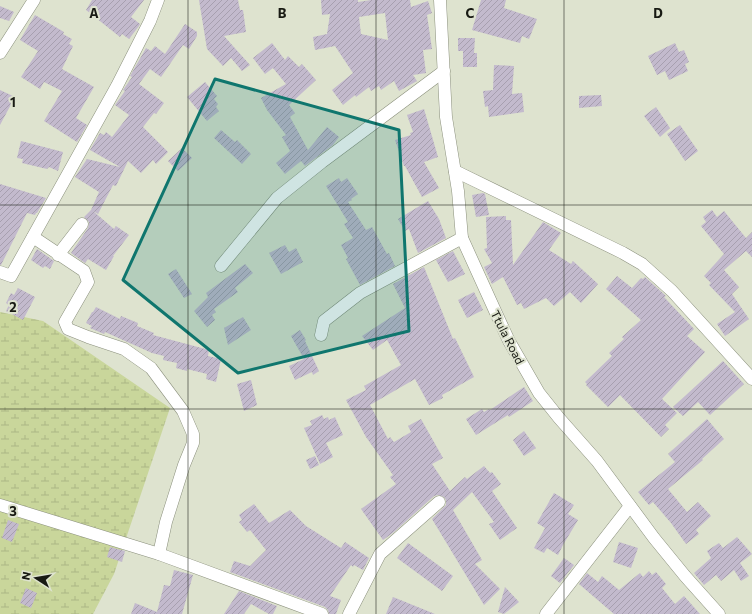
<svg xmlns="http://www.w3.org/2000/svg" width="752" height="614" font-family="Commissioner,sans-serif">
<defs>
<pattern id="wetland-marsh" width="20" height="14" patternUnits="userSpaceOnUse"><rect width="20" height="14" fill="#c9d69b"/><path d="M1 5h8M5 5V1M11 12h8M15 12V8" fill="none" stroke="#acb785"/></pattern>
<pattern id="building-hatch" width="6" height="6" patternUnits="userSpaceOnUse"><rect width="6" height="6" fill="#c3bacd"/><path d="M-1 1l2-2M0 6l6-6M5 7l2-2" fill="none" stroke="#a79faf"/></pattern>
</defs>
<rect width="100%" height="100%" fill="#dee3cf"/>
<polygon fill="url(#wetland-marsh)" points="0,312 43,321 170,408 114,574 93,614 0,614"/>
<g fill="url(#building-hatch)" fill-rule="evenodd">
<polygon points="92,0 144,0 131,17 140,24 139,26 129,39 122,34 120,37 86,10"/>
<polygon points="199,0 238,0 240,10 243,10 246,32 224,36 250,65 242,71 231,58 223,66 207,49"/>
<path d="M321,0h37v2l13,-2h39l1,7 17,-6 4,12 -5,2 5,34 -9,1 3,23 -13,2 4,6 -18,10 -5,-10 -13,9 -2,-4 -8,5 -2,-4 -13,10 -1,-2 -12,10 -11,-15 21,-17 -18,-27 -20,4 -2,-13 14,-3 3,-20 -8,1zM385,13l3,27 -27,-6 -2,-17z"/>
<polygon points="481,0 506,0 504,8 537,19 529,39 522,36 520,43 472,30"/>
<polygon points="0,6 14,12 9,21 0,18"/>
<polygon points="35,15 64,32 63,34 72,39 69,44 73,46 62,69 94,87 76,118 87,125 77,142 44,121 62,91 44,82 40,89 21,77 38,51 20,40"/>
<polygon points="185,24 197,32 197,36 189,49 183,45 161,77 150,69 139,84 164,103 156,114 154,113 143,127 168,152 156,164 153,160 141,173 128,161 116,186 113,185 98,214 93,211 114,229 116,226 129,235 113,256 114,256 106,270 88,259 85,263 71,253 88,228 89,222 84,217 91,210 99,192 75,177 87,159 120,167 90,150 100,133 104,135 106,132 112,137 129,115 115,105 125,91 123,90 132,77 130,76 146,48 151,51 155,46 165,54"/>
<polygon points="458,38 475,38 474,53 477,53 477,67 463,67 463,51 458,51"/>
<polygon points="272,43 285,60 288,56 299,67 302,64 316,80 289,105 295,113 290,117 308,150 327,127 339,137 333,145 305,166 301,161 285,174 276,163 290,151 282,137 286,135 267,110 261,98 286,84 273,68 265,74 253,58"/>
<polygon points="675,43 679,52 684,50 689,62 685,64 688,71 669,80 665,71 657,75 648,56"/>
<polygon points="494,65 514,66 512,94 522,93 524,112 489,117 488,106 485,107 483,91 493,90"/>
<polygon points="205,82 217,96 214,99 218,104 216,107 219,111 207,121 187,97"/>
<polygon points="0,90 15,97 0,125"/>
<polygon points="601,95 602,106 579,108 579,96"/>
<polygon points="656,107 670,128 660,137 644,116"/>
<polygon points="424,109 438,157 424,162 439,188 422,197 405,166 404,166 395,140 411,135 410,133 413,132 407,115"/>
<polygon points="680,125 698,151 685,161 667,134"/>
<polygon points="221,130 235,142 237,140 251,154 242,164 214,138"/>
<polygon points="21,141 63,152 58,171 49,167 47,169 22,163 23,159 17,158"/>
<polygon points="182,148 192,158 178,171 168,161"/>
<polygon points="339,178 341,182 347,178 358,194 351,199 352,200 348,202 366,230 372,227 387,254 389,253 395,266 360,285 346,259 348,258 341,245 353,238 344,224 348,222 326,186"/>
<polygon points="0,184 46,198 37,213 36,213 35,215 27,213 1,265 0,265"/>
<polygon points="483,193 485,194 489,215 476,217 472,195"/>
<polygon points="428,201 439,219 446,238 418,253 409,229 405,231 398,219"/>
<polygon points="712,210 717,217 724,211 746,238 752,232 752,257 746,251 724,270 739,287 732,294 749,319 725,336 717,324 735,312 709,285 711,283 704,276 724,254 701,226 706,222 703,217"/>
<polygon points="506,216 506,220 511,220 513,265 543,222 561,233 549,250 571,264 573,261 598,284 581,303 570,292 554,306 546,298 524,309 521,303 517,305 503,277 492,284 484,267 492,263 484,249 487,248 486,217"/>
<polygon points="285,245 289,252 296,248 303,262 281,274 269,253"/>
<polygon points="37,249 54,261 50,269 45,266 43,268 31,260"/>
<polygon points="453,251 465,274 448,282 436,260"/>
<polygon points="245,264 253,273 235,288 238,292 214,309 216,312 212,315 215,320 207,327 194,311 208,297 206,293"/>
<polygon points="424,267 453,339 455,338 474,377 442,395 443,398 429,405 415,379 370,405 388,439 390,437 394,442 411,432 408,426 421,419 443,458 432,464 450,491 465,477 467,479 484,466 490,473 492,472 501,484 492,491 517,528 500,540 489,524 494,522 472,492 453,510 482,560 475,564 500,589 484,605 432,519 446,505 446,500 444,497 438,495 434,496 394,532 383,540 361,509 396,484 390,477 393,475 366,437 346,400 366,390 364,386 401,365 387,340 373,350 362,336 405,308 393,284"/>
<polygon points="176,269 192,294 184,298 168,274"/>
<polygon points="617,276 632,288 641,278 643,279 645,277 666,296 664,297 694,329 687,336 705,352 662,399 677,413 665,425 669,429 661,437 620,395 608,407 586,385 587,384 585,382 612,356 609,353 624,339 622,337 641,320 606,289"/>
<polygon points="18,288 35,297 23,320 6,311 9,305 6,303 11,293 14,295"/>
<polygon points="474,292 483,310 467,318 458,300"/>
<polygon points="96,307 120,319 121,316 138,323 137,326 154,333 153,335 209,350 208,356 221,359 216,382 206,379 207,374 187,369 187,371 176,368 177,363 163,360 164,356 152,353 105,332 104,334 90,328 92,326 86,323 92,312 93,312"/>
<polygon points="243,317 251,330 228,345 224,328"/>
<polygon points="300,330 306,340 305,341 319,371 313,375 312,372 295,380 289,366 304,359 291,336"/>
<polygon points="723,361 744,384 710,415 698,402 683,416 673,407"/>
<polygon points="251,380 257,405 244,411 237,384"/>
<polygon points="524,387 533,401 509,417 508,415 476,435 466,419 482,409 484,412 489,409 490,410"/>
<polygon points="322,415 324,419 328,417 329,420 335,417 343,435 326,443 333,457 320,464 304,428 312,425 310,421"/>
<polygon points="707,419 724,439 702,459 703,460 668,489 687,512 698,502 711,516 696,530 699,534 686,544 671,523 653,502 649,505 638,492 675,462 668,454"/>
<polygon points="524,431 536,448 524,456 513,440"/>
<polygon points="315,456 319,465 310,469 306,460"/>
<polygon points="554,493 574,505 568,514 578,520 563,545 561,544 563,545 558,555 547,548 544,553 534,548 545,528 537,523"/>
<polygon points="254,504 269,523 290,510 306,526 341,548 345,542 369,558 363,570 354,565 353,567 351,565 330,596 341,600 336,614 329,614 328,610 325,607 230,572 234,561 250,566 266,550 250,530 247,532 239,522 242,520 239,515"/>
<polygon points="8,520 19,524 12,542 2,538"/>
<polygon points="737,537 752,554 740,563 749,576 741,581 734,570 721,581 716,575 704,585 694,573 711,558 707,551 719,543 723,548"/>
<polygon points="619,542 638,548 631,568 613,562"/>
<polygon points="408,543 453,576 442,591 397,558"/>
<polygon points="110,547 125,551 122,562 107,557"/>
<polygon points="564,558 574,565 560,583 551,576"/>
<polygon points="174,570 193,575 182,614 131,614 135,603 157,612 164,585 170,586"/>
<polygon points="649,571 652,575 656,572 666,584 662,588 675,604 684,596 700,614 614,614 579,584 587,573 598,582 602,576 619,590 640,573 643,577"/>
<polygon points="505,587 519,602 504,614 498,612"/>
<polygon points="26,588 37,593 31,608 20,603"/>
<polygon points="239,591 277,606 273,614 269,614 251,604 244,614 224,614"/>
<polygon points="393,597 435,614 386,614"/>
</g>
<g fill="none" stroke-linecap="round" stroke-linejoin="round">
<defs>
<g id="minor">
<polyline points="440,0 446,117 458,191 462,238 496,313 509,341 539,393 559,418 597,461 654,538 685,576 719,614"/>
<polyline points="0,53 34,0"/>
<polyline points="455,171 623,253 642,264 672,291 752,379"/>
<polyline points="33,237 84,271 88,282 65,322 68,329 88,337 124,349 151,368 183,411 193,434 193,443 184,465 166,522 159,554"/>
<polyline points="58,255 82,224"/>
<polyline points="221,266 277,198 322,162 444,71"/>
<polyline points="0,272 11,276 117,86 150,21 158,0"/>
<polyline points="321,335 324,321 360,293 462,238"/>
<polyline points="0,505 159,554 322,614"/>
<polyline points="349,614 380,554 439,502"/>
<polyline points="546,614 630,506"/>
</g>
</defs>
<use href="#minor" stroke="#8b907d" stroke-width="13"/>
<use href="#minor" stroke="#fff" stroke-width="12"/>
</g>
<path fill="#0f766e" fill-opacity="0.2" stroke="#0f766e" stroke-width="3" stroke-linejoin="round" d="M215,79l184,51 10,201 -171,42 -115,-93z"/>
<path fill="none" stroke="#181a13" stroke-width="1" stroke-opacity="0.55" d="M188,0v614M376,0v614M564,0v614M0,205h752M0,409h752"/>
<g text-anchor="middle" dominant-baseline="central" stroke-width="4" stroke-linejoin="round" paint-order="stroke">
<g font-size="12" fill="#181a13" stroke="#dee3cf">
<text transform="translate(508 337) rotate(63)">Ttula Road</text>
</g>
</g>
<g font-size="13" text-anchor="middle" font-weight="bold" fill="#181a13" stroke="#dee3cf" stroke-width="4" stroke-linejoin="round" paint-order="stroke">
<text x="94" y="18">A</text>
<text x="282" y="18">B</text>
<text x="470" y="18">C</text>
<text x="658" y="18">D</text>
<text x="13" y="107">1</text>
<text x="13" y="312">2</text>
<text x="13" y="516">3</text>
</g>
<g transform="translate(36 578) rotate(282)" stroke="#dee3cf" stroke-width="3" paint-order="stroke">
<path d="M0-3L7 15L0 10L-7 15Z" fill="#181a13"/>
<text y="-6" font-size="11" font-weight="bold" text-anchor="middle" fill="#181a13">N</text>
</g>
</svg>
